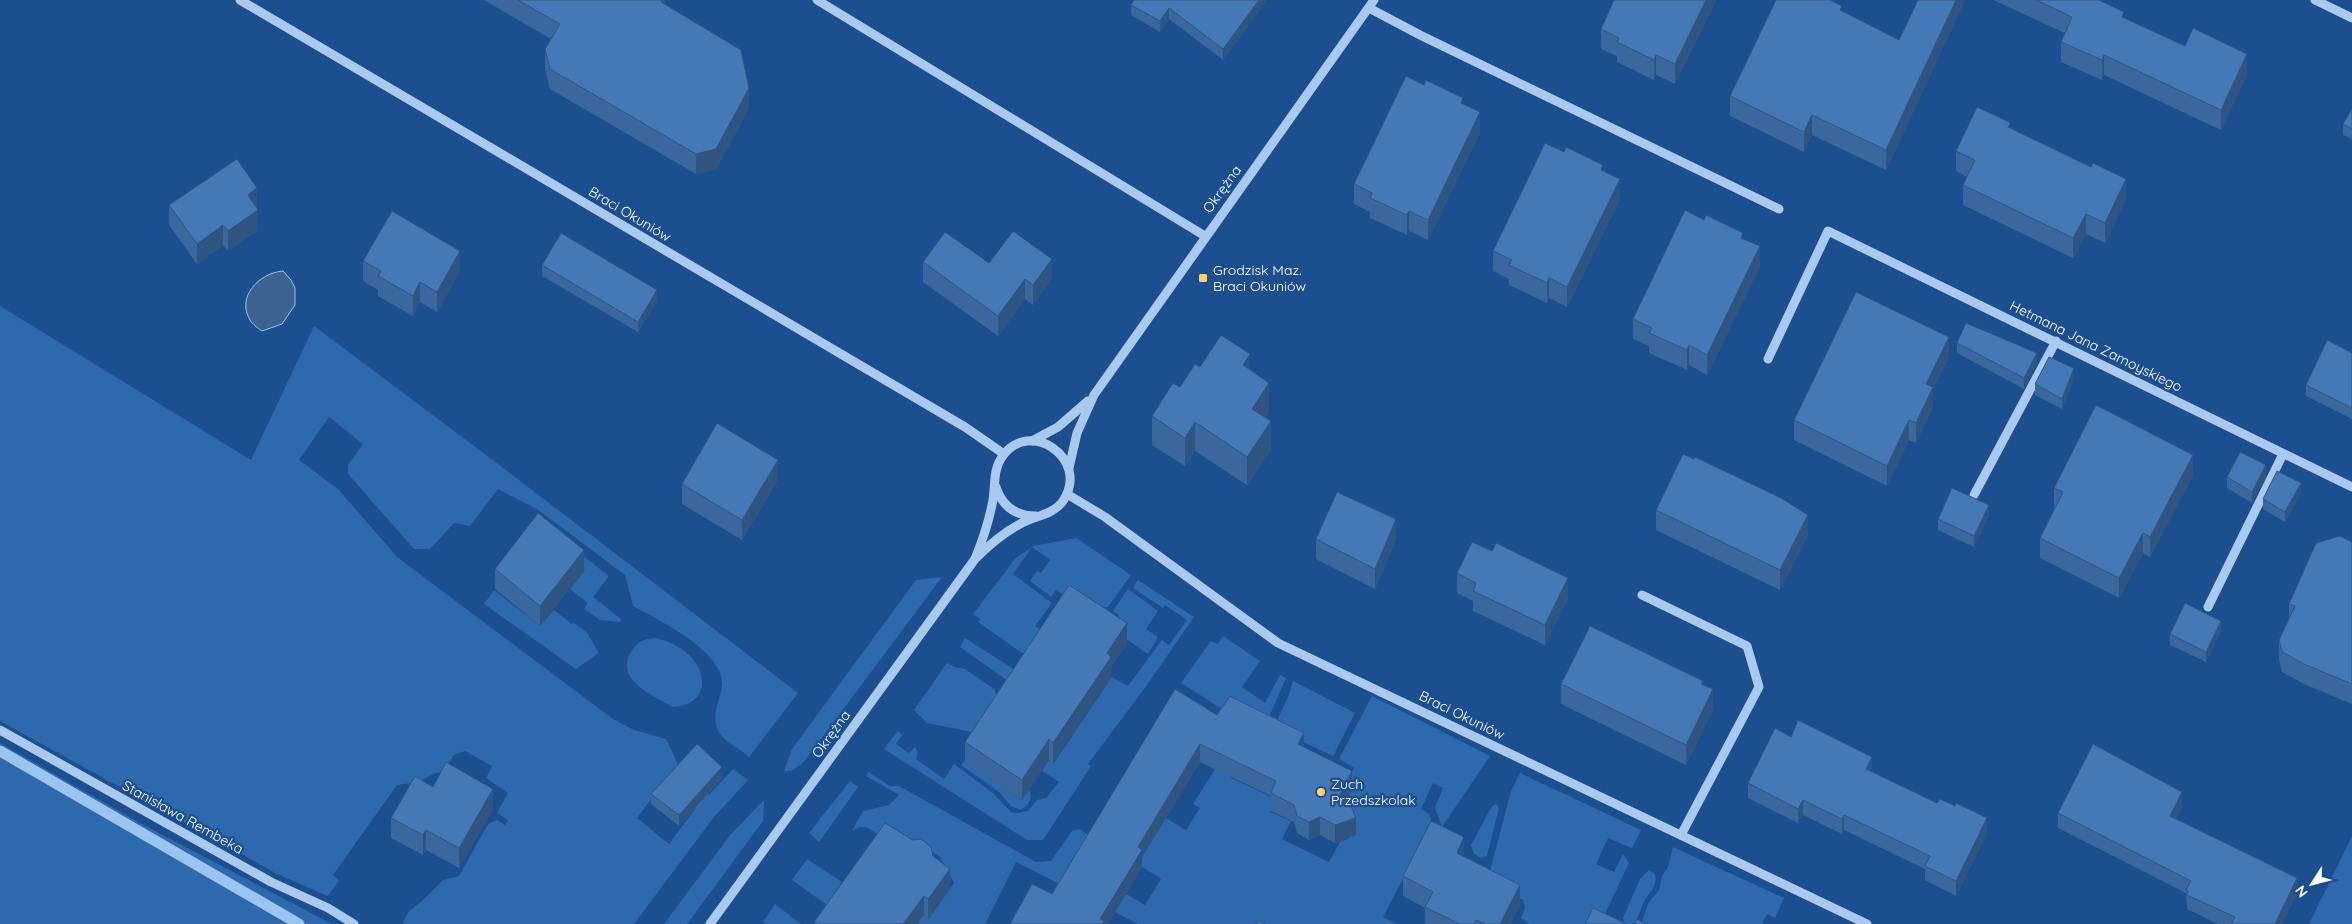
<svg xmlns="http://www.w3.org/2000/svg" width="2352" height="924" font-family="Quicksand,sans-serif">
<rect width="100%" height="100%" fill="#1b4f8f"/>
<g fill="#2e69ad" fill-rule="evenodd">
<path d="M0,306l251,154 63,-134 184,138 300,229 -49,64c-7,-8 -20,-12 -27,-21 -14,-16 -2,-34 0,-51 3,-33 -65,-66 -89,-79l-8,-31 -88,-66 -39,-20 -28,37 -16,-3 -24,26h-16l-66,-75v-9l15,-21 -34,-27 -30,43 39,29 59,68 216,162 21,11 32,9 13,27 30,29 24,-26 15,11 -34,37 -80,107h-232l7,-13 12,-9 22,-22 16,-4 29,-52 9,-4 8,5 3,-5 -11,-7 11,-20 -22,-15 6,-12 -27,-15 -11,4 -11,17 -8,1 -16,9 -22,3 -64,90 6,6 -11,15 -49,-21 -279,-154zM661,786l34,23 -26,35 -32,-26z"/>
<polygon points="543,525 609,576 593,597 621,619 620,622 600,620 584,609 588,603 570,589 585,570 538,532"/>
<polygon points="1076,538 1131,575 1108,607 1103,607 1092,614 1056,590 1051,597 1030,581 1037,571 1041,573 1050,560 1032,547 1013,574 1052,603 1035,626 1048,635 1038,651 1022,653 978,622 980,619 973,614 1015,559 1033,546"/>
<polygon points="942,577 803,763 791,771 784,771 792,749 916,580"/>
<polygon points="1138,580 1194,617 1147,685 1088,764 1091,766 1043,840 1027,840 884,749 898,731 902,735 896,744 909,753 915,747 918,752 916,759 944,779 954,764 993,793 1011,812 1018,813 1028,811 1037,800 1046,798 1059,782 1042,771 1049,760 1054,763 1112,677 1128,686 1162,640 1169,645 1187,620 1165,605 1163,608 1133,588"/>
<polygon points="1128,589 1158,611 1146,629 1158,637 1148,654 1110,628 1119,615 1113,611"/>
<polygon points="494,590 540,626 554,610 572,624 573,622 587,633 599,653 576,669 573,667 484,604"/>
<polygon points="1223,636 1260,661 1242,687 1265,703 1280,675 1286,678 1265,726 1244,751 1231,778 1276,799 1270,812 1291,821 1282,839 1329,862 1340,842 1348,839 1353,828 1341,812 1352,789 1346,785 1354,768 1339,759 1372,696 1490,756 1442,827 1435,808 1443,788 1433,783 1421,809 1429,814 1436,832 1425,837 1383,917 1397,924 1138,924 1016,862 985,924 904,924 915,909 929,919 954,883 940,857 927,848 879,835 866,827 860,827 852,831 863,811 889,805 899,795 866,776 868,772 890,786 899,786 1036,862 1051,861 1072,831 1079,829 1095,839 1124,897 1126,894 1145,905 1161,879 1138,864 1166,818 1186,830 1200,808 1193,804 1237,735 1233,716 1181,683 1211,641 1218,644"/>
<path d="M656,638c12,3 23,8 32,16 23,22 18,51 -15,53 -19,-11 -59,-27 -42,-55 7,-11 12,-13 25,-14z"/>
<polygon points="965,638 1023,675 1015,686 960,647"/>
<polygon points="947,663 955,667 965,669 994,689 999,701 977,733 927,723 914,710"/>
<polygon points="1293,681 1355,713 1333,756 1275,729 1274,727 1289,695"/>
<polygon points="0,743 138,822 332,924 0,924"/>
<path d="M964,761l58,39 7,-10c5,9 -1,16 -9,20l-9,-4 -12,-14 -38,-27z"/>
<polygon points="1520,773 1641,830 1632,848 1608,838 1596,864 1614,872 1623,854 1629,863 1602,920 1596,924 1529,924 1521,918 1525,908 1523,900 1494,886 1488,879 1511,791"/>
<polygon points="850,781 858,787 819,842 809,833"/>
<polygon points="764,800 763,821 687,924 664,924 731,834"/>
<polygon points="1496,804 1499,808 1487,856 1481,858 1474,854 1471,845 1492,806"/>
<polygon points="2352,836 2352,924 2309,924"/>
<polygon points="1673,847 1784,898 1775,918 1767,914 1762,924 1641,924 1648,904 1659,890 1662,876 1668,867"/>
<polygon points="807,859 842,882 840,884 860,898 845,918 792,880"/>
<path d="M1649,870l6,4c3,14 -6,17 -11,28 -4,7 -5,15 -10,22h-9l-2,-6 17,-39z"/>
<polygon points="775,904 801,924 766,924 763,922"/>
</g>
<path fill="#3c6290" stroke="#9cc4f0" d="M283,271l8,9 4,8v17l-13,19 -20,7c-4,-3 -10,-7 -12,-11 -14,-23 9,-47 33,-49z"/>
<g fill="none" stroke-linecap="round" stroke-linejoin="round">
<polyline stroke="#9cc4f0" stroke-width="11" points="0,751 299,924"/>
<g stroke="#a9c9ee" stroke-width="9">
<polyline points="240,0 965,427 1004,454"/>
<polyline points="817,0 1205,236"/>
<polyline points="2315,0 2352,18"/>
<polyline points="1369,8 1420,35 1779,209"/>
<polyline points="1768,359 1828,231 2352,487"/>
<polyline points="1032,441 1058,427 1088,401"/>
<polyline points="1069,468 1077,433 1094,395 1374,0"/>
<path d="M996,487c6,19 19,29 40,29"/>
<polyline points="1067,494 1105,517 1278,643 1867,924"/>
<polyline points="1974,495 2056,341"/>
<polyline points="1642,595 1747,646 1759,687 1681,835"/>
<polyline points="2208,607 2283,454"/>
<polyline points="0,730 271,882 328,908 354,924"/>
<path d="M710,924l265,-365c14,-14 28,-26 45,-35 14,-8 33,-9 43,-23 28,-42 -34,-84 -61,-44 -10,14 -6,32 -10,48 -4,19 -10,37 -17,54"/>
</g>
</g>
<g fill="#3a679d">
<polygon points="484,0 665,0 665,5 749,108 716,169 696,174 550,89 545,69 545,49 551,39"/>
<polygon points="1134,0 1267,0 1223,60 1169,19 1160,32 1131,15 1131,5"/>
<polygon points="1614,0 1716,0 1675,84 1656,75 1654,80 1617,62 1617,56 1601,49 1601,29"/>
<polygon points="1918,0 1965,0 1886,170 1812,135 1804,152 1730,116 1730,96 1842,11 1899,40"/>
<polygon points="1993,0 2099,0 2124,18 2185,46 2247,74 2221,130 2104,75 2102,80 2061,62 2061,42 2065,33"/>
<polygon points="1463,104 1480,132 1428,240 1409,231 1407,235 1370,218 1370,212 1354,204 1354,184"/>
<polygon points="2352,109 2352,139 2343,135 2343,124"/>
<polygon points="2011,128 2126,199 2105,243 2086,234 2073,258 1963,205 1963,185 1967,177 1956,171 1956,151"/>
<polygon points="1603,171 1620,199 1567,307 1549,298 1547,303 1509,285 1509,279 1493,271 1493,251"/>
<polygon points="169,205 257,208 258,230 228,251 223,245 197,264 169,225"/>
<polygon points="1743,239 1760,266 1707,375 1689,365 1687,370 1649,353 1649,346 1633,339 1633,319"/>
<polygon points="363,261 460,271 437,312 420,302 413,316 378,296 378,290 363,281"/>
<polygon points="923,262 989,263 1052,279 1033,305 1025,299 998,336 923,282"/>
<polygon points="542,265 657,301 638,332 542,276"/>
<polygon points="1957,343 2037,363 2024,389 1957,353"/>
<polygon points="2352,353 2352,419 2306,396 2306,385"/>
<polygon points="1949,357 1933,389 1933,407 1916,443 1909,440 1887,486 1794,440 1794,420"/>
<polygon points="1200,367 1250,370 1269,411 1265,418 1271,450 1247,485 1195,451 1185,466 1152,445 1152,416"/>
<polygon points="2074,378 2062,409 2035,395 2035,384"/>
<polygon points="2193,475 2150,557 2143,553 2119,598 2040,558 2040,538 2055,508 2054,508 2054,488"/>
<polygon points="2266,475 2252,503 2227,488 2227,477"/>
<polygon points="778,480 742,540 682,504 682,484"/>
<polygon points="2301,493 2285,522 2263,509 2263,499"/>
<polygon points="1656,510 1808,535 1780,590 1656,530"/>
<polygon points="1989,515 1974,547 1938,530 1938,519"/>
<polygon points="1316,539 1396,539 1375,589 1316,559"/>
<polygon points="2352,542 2352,704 2304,684 2282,672 2279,660 2279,640 2289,618 2289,604"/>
<polygon points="1492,551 1568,598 1545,645 1473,611 1473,601 1457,593 1457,573"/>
<polygon points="495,569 584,570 540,626 495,589"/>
<polygon points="2221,631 2206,662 2170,645 2170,634"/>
<polygon points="1127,643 1111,667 1111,677 1053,763 1049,759 1022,800 965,762 965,742"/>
<polygon points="1561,684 1713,709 1686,765 1561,704"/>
<polygon points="1217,715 1304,747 1352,788 1347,798 1356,835 1335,843 1320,835 1309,840 1297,833 1294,822 1271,811 1271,796 1200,762 1142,857 1142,867 1108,924 1010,924 1052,894"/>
<polygon points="1791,737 1872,771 1987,833 1956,896 1925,880 1925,869 1844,830 1842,834 1803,815 1798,823 1748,798 1748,783"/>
<polygon points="722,778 679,826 651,804 651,794"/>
<polygon points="433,787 493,809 459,868 426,850 423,855 391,838 391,818"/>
<polygon points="2182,807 2176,818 2297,893 2282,924 2218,924 2187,909 2186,893 2058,828 2058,813"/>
<polygon points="913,840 933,856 950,889 928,919 924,915 917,924 814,924 814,922"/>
<polygon points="1464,856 1520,905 1510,924 1425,924 1425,908 1403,896 1403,876"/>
</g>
<g fill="#305480">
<polygon points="662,0 665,0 665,14 661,2"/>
<polygon points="1259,0 1267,0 1223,60 1223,49"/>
<polygon points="1706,0 1716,0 1675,84 1675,64"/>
<polygon points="1956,0 1965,0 1886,170 1886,150"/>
<polygon points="1169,8 1169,19 1160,32 1160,21"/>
<polygon points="2247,54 2247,74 2221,130 2221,110"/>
<polygon points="1656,55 1656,75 1654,80 1654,60"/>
<polygon points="2104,55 2104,75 2102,80 2102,60"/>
<polygon points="749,88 749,108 716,169 696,174 696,154"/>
<polygon points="1480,112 1480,132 1428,240 1428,220"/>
<polygon points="1812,115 1812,135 1804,152 1804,132"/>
<polygon points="1620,179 1620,199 1567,307 1567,287"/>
<polygon points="2126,179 2126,199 2105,243 2105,223"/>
<polygon points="257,188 257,208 248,195"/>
<polygon points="258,210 258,230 228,251 228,231"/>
<polygon points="1409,211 1409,231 1407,235 1407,215"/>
<polygon points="2086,214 2086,234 2073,258 2073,238"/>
<polygon points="223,225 223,245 197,264 197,244"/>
<polygon points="1760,246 1760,266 1707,375 1707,355"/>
<polygon points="460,251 460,271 437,312 437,292"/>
<polygon points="1052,259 1052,279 1033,305 1033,285"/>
<polygon points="1549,278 1549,298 1547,303 1547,283"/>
<polygon points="1025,279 1025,299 998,336 998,316"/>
<polygon points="420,282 420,302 413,316 413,296"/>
<polygon points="657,290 657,301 638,332 638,322"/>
<polygon points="1949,337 1949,357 1933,389 1933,407 1916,443 1916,423 1926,384"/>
<polygon points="1689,345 1689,365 1687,370 1687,350"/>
<polygon points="2037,353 2037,363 2024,389 2024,378"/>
<polygon points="1250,354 1250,383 1243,365"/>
<polygon points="2074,368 2074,378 2062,409 2062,399"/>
<polygon points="1269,383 1269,411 1252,438 1252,409"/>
<polygon points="1909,420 1909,440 1887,486 1887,466"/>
<polygon points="1271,421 1271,450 1247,485 1247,457"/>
<polygon points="1195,422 1195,451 1185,466 1185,438"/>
<polygon points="2193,455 2193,475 2150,557 2150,537"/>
<polygon points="778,460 778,480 742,540 742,520"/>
<polygon points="2266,465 2266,475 2252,503 2252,492"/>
<polygon points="2301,483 2301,493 2285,522 2285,512"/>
<polygon points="1989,505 1989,515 1974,547 1974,536"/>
<polygon points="1808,515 1808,535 1780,590 1780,570"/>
<polygon points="1396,519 1396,539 1375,589 1375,569"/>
<polygon points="2143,533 2143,553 2119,598 2119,578"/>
<polygon points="584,550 584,570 540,626 540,606"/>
<polygon points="1568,578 1568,598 1545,645 1545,625"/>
<polygon points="2221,621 2221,631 2206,662 2206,652"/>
<polygon points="1127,623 1127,643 1111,667 1111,677 1053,763 1053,743 1107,653"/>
<polygon points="1713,689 1713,709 1686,765 1686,745"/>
<polygon points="1304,733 1304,751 1298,744"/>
<polygon points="1049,739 1049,759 1022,800 1022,780"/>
<polygon points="1200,744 1200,762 1142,857 1142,867 1108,924 1100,924 1100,919 1138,847"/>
<polygon points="1872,757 1872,772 1866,769"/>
<polygon points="722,767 722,778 679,826 679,815"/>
<polygon points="1352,771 1352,788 1340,812 1340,795"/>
<polygon points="493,789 493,809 459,868 459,848"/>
<polygon points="2182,792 2182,807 2170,830 2170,816"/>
<polygon points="1803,800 1803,815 1798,823 1798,809"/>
<polygon points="1844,815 1844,830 1842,834 1842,819"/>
<polygon points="1320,817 1320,835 1309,840 1309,822"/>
<polygon points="1356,818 1356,835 1335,843 1335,825"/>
<polygon points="1987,818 1987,833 1956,896 1956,881"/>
<polygon points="426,830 426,850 423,855 423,835"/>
<polygon points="1464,837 1464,857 1457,853"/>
<polygon points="950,869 950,889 928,919 928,899"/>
<polygon points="2297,878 2297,893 2282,924 2275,924"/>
<polygon points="1520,885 1520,905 1510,924 1500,924"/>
<polygon points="924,896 924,915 917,924 903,924"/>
</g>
<g fill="#4478b7" stroke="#305480">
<polygon points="518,0 662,0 661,2 741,50 749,88 716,149 696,154 550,69 545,49 560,24"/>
<polygon points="1134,0 1259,0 1223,49 1169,8 1160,21 1131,5"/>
<polygon points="1614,0 1706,0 1675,64 1656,55 1654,60 1617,42 1619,38 1601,29"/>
<polygon points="1776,0 1830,0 1842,6 1840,10 1899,40 1918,0 1956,0 1886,150 1812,115 1804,132 1730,96"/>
<polygon points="2036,0 2099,0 2124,12 2122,17 2185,46 2193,28 2247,54 2221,110 2104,55 2102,60 2061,42 2072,17"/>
<polygon points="1406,76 1424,85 1426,80 1463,98 1461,103 1480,112 1428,220 1409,211 1407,215 1370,198 1372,193 1354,184"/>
<polygon points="1977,107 2011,123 2008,127 2091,167 2093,163 2126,179 2105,223 2086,214 2073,238 1963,185 1975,160 1956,151"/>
<polygon points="2352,109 2352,129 2343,124"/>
<polygon points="1545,143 1564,152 1566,147 1603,165 1601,170 1620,179 1567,287 1549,278 1547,283 1509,265 1512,260 1493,251"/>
<polygon points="237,159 257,188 248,195 258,210 228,231 223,225 197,244 169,205"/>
<polygon points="1685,210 1704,220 1706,215 1743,233 1741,238 1760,246 1707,355 1689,345 1687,350 1649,333 1652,328 1633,319"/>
<polygon points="392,211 460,251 437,292 420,282 413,296 378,276 381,271 363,261"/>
<polygon points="1013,231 1052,259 1033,285 1025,279 998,316 923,262 945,232 989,263"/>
<polygon points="561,233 657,290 638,322 542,265"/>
<polygon points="1856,292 1949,337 1926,384 1933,387 1916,423 1909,420 1887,466 1794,420"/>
<polygon points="1966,323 2037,353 2024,378 1957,343"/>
<polygon points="1221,335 1250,354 1243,365 1269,383 1252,409 1271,421 1247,457 1195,422 1185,438 1152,416 1173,383 1180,387 1195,364 1200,367"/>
<polygon points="2327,340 2352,353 2352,408 2306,385"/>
<polygon points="2049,357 2074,368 2062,399 2035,384"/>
<polygon points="2096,405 2193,455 2150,537 2143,533 2119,578 2040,538 2063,492 2054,488"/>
<polygon points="717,423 778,460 742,520 682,484"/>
<polygon points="2240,452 2266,465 2252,492 2227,477"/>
<polygon points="1683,454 1694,459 1695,457 1781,498 1808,515 1780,570 1656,510"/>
<polygon points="2277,471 2301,483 2285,512 2263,499"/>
<polygon points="1952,488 1989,505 1974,536 1938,519"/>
<polygon points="1337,492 1396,519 1375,569 1316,539"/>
<polygon points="538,513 584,550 540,606 495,569"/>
<polygon points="2340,536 2352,542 2352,684 2304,664 2282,652 2279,640 2295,606 2289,604 2316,543"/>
<polygon points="1472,542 1492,551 1496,543 1568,578 1545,625 1473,591 1476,583 1457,573"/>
<polygon points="1069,585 1127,623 1107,653 1111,657 1053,743 1049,739 1022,780 965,742"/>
<polygon points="2185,603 2221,621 2206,652 2170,634"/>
<polygon points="1590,626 1703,681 1701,684 1713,689 1686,745 1561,684"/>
<polygon points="1175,689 1217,715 1230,696 1304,733 1298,744 1352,771 1340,795 1348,799 1356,818 1335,825 1320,817 1309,822 1297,816 1294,805 1271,793 1276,781 1200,744 1138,847 1142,850 1100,919 1104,921 1103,924 1010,924 1032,884 1052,894"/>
<polygon points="1798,720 1872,757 1866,769 1937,803 1940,799 1955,806 1956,803 1987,818 1956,881 1925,866 1930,856 1844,815 1842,819 1803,800 1798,809 1748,783 1775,728 1791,737"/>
<polygon points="697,744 722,767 679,815 651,794"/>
<polygon points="2093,744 2182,792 2170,816 2297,878 2275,924 2231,924 2235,917 2187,895 2188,891 2186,890 2191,881 2058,813"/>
<polygon points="446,762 493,789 459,848 426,830 423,835 391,818 415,776 433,787"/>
<polygon points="1431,821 1464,837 1457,853 1520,885 1500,924 1485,924 1476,920 1474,924 1460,924 1425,907 1433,892 1403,876"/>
<polygon points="885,823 913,840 921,839 931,847 933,856 950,869 928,899 924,896 903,924 817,924 814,922"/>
<polygon points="1593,908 1627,924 1585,924"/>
<polygon points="1637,919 1646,924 1634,924"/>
<polygon points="1258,920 1266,924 1256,924"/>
</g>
<g fill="#ffd166" stroke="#1b4f8f" stroke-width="2">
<rect x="1198" y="273" width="10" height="10" rx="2.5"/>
<circle cx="1321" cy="792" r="5"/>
</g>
<g text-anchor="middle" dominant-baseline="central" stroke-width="4.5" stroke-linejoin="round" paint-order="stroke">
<g font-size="14" fill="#fff" stroke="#1b4f8f">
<text transform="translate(1222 189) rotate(-54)">Okrężna</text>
<text transform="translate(630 214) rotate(31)">Braci Okuniów</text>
<text transform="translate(2096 346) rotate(26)">Hetmana Jana Zamoyskiego</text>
<text transform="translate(1462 715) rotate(26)">Braci Okuniów</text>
<text transform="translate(831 734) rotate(-54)">Okrężna</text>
<text transform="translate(183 817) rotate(29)">Stanisława Rembeka</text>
</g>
<g font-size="14" fill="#fff" stroke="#1b4f8f" text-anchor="start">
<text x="1213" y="270">Grodzisk Maz.<tspan x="1213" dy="16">Braci Okuniów</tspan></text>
<text x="1331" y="784">Zuch<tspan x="1331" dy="16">Przedszkolak</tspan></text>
</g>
</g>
<g transform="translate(2312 884) rotate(234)" stroke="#1b4f8f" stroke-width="4" paint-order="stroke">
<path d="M0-4L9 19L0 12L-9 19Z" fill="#ffffff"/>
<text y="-8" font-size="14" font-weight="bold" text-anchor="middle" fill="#ffffff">N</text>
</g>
</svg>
